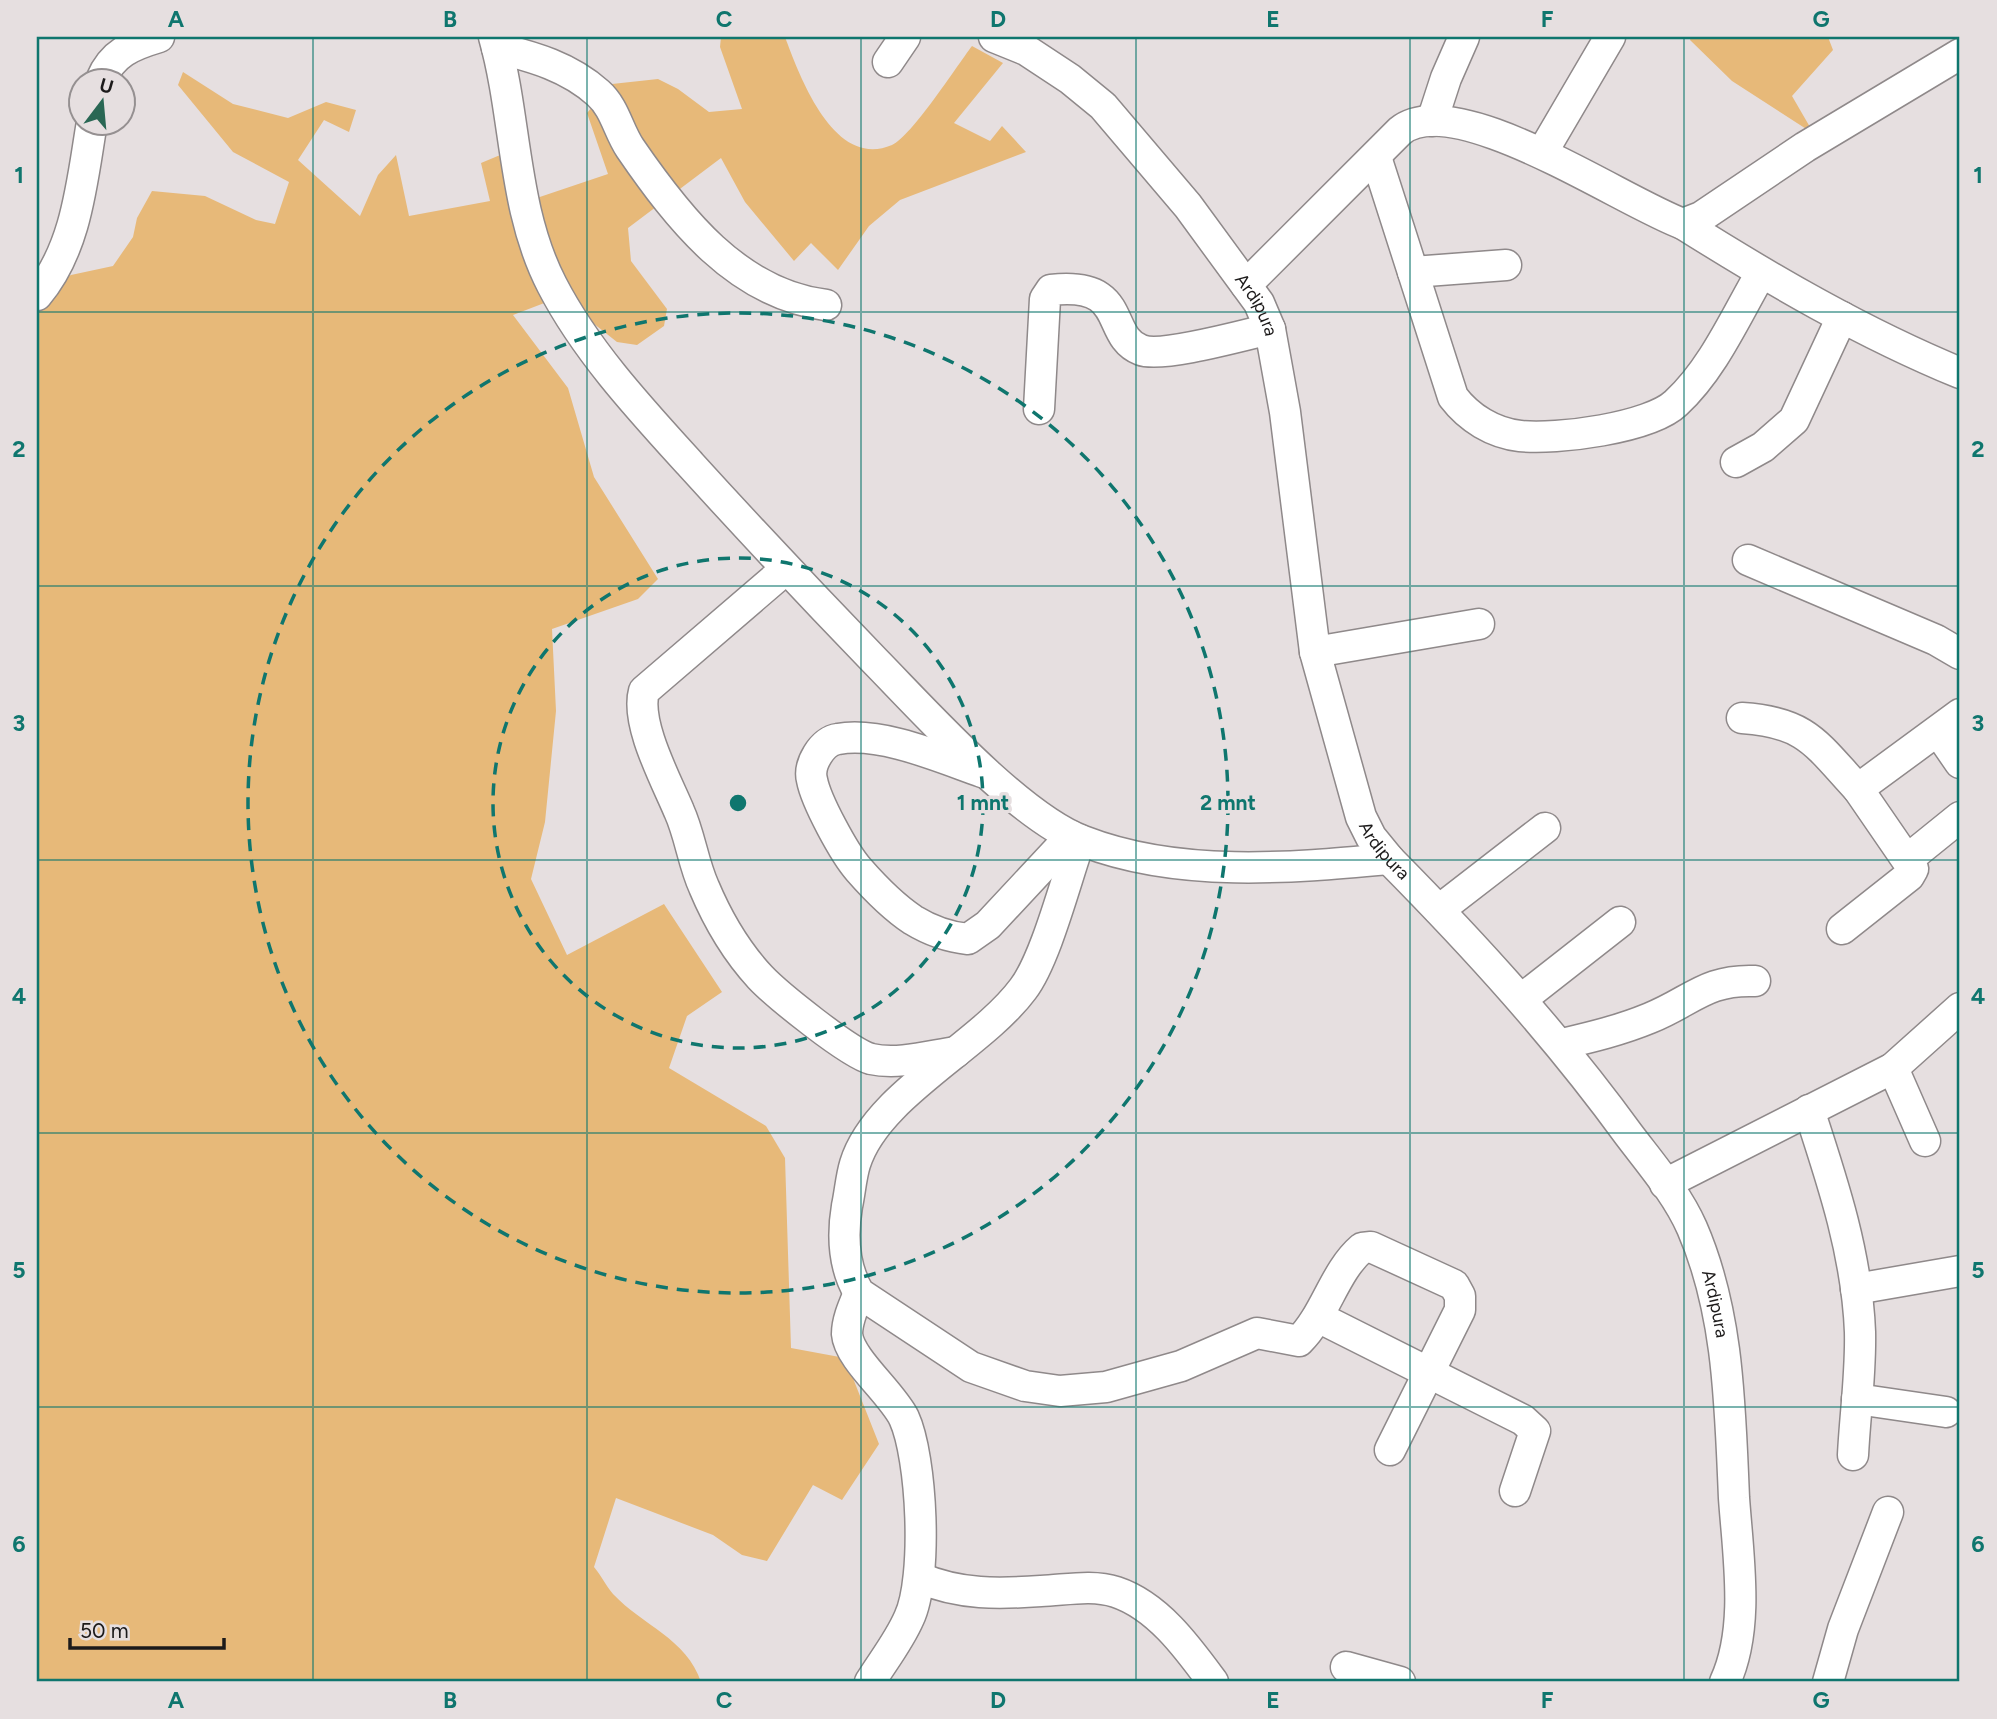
<svg xmlns="http://www.w3.org/2000/svg" width="1997" height="1719" font-family="Figtree,sans-serif">
<rect width="100%" height="100%" fill="#e6dfe0"/>
<g fill="#e7b979">
<path d="M721,37h64c15,40 49,133 107,108 20,-9 64,-78 80,-99l31,17 -49,60 36,18 12,-15 24,26 -126,48 -31,26 -31,44 -27,-27 -17,18 -49,-59 -24,-44 -93,70 3,33 36,48 -3,17 -27,19 -20,-3 -57,-45 -47,18 55,73 26,89 64,102 -20,20 -86,30 4,82 -11,111 -14,57 36,76 97,-51 58,88 -35,24 -18,52 97,58 19,32 6,190 54,10 34,86 -37,56 -29,-15 -46,76 -25,-6 -29,-20 -97,-37 -22,69c7,8 12,19 19,27 29,31 74,45 88,88h-664v-1391l34,-16 42,-9 20,-29 4,-19 15,-27 53,5 51,24 19,4 14,-42 -56,-30 -55,-67 5,-13 50,32 55,14 38,-16 30,8 -7,22 -25,-12 -26,40 62,56 18,-41 18,-20 13,61 81,-15 -9,-38 24,-10 11,52 92,-31 -21,-61 25,-29 46,-5 20,10 31,23 33,-3 -22,-62z"/>
<polygon points="1691,37 1828,37 1833,50 1792,96 1814,134 1732,81 1690,40"/>
</g>
<g fill="none" stroke-linecap="round" stroke-linejoin="round">
<defs>
<g id="minor">
<path d="M494,37c23,81 18,171 58,248 34,66 89,125 139,180 61,67 122,132 184,196 50,51 144,156 208,180 95,37 207,27 306,18"/>
<path id="s1" d="M994,37l32,13 44,29 33,27 85,100 71,97 11,26 15,83 30,240 46,165 10,20 18,22c87,88 168,177 240,276 22,29 48,59 63,93 37,85 38,179 42,270 4,58 16,130 -9,184"/>
<path d="M497,48c37,9 72,19 101,45 17,15 20,37 32,55 48,70 107,146 196,157"/>
<polyline points="888,62 905,37"/>
<path d="M101,80c11,-27 31,-35 58,-43"/>
<polyline points="1432,121 1446,78 1464,37"/>
<polyline points="1542,153 1610,37"/>
<path d="M1376,157l77,240c16,21 40,36 67,39 36,4 130,-8 156,-33 37,-34 60,-87 85,-130"/>
<path d="M1683,224c89,56 180,109 277,149"/>
<polyline points="1413,272 1506,265"/>
<path d="M1246,285l154,-154c54,-45 224,72 283,93l18,-7 104,-70 155,-93"/>
<path d="M37,295c40,-47 45,-114 55,-173"/>
<path d="M1039,409l6,-110 6,-9c79,-9 53,46 90,60 21,8 103,-15 129,-21"/>
<polyline points="1736,462 1763,447 1794,420 1842,317"/>
<polyline points="1748,560 1936,640 1960,654"/>
<path d="M786,569l-142,122c-9,32 22,89 35,120 11,24 14,52 25,76 13,31 33,65 56,90 17,18 89,76 111,82 27,6 58,-3 85,-7"/>
<polyline points="1315,652 1479,624"/>
<path d="M1742,718c65,4 75,27 116,71l102,-75"/>
<polyline points="1938,731 1960,763"/>
<path d="M982,772c-40,-14 -101,-41 -144,-33 -16,2 -30,26 -26,41 4,21 32,73 47,90 14,16 36,38 54,50 18,11 35,17 55,19l20,-14 83,-89"/>
<path d="M1080,840c-14,39 -34,119 -57,149 -43,58 -147,106 -168,175 -4,13 -5,28 -8,42 -5,30 -4,60 12,87l112,74 54,19 35,5 46,-4 75,-21 76,-33 42,8c27,-27 35,-69 63,-93l9,-1 83,38 6,11v14l-70,140"/>
<polyline points="1908,859 1960,817"/>
<polyline points="1439,910 1545,828"/>
<polyline points="1842,929 1909,876 1913,869 1858,789"/>
<polyline points="1523,998 1620,922"/>
<path d="M1562,1044c30,-7 59,-14 88,-26 42,-17 56,-39 105,-37"/>
<polyline points="1893,1068 1925,1141"/>
<path d="M1809,1110c24,73 48,145 51,222 1,41 -5,83 -7,123"/>
<polyline points="1665,1184 1893,1068 1960,1008"/>
<polyline points="1856,1289 1960,1271"/>
<path d="M859,1293c-5,12 -12,27 -12,41 2,25 45,59 57,84 18,39 24,160 5,200 -10,23 -26,43 -39,64"/>
<polyline points="1318,1317 1523,1420 1535,1431 1515,1491"/>
<polyline points="1857,1399 1946,1412"/>
<path d="M920,1578c40,17 79,16 121,13 25,-1 51,-7 75,1 42,14 72,56 97,90"/>
<polyline points="1346,1667 1400,1682"/>
<polyline points="1828,1682 1843,1629 1888,1512"/>
</g>
</defs>
<use href="#minor" stroke="#8f898a" stroke-width="33"/>
<use href="#minor" stroke="#fff" stroke-width="30"/>
</g>
<path fill="none" stroke="#0f766e" stroke-width="2" stroke-opacity="0.55" d="M313,37v1645M587,37v1645M861,37v1645M1136,37v1645M1410,37v1645M1684,37v1645M37,312h1923M37,586h1923M37,860h1923M37,1133h1923M37,1407h1923"/>
<g fill="none" stroke="#0f766e" stroke-width="3.5" stroke-dasharray="12 9">
<circle cx="738" cy="803" r="245"/>
<circle cx="738" cy="803" r="490"/>
</g>
<g text-anchor="middle" dominant-baseline="central" stroke-width="7" stroke-linejoin="round" paint-order="stroke">
<g font-size="18" fill="#1c1a1a" stroke="#e6dfe0">
<text stroke="none"><textPath href="#s1" startOffset="382">Ardipura</textPath></text>
<text stroke="none"><textPath href="#s1" startOffset="948">Ardipura</textPath></text>
<text stroke="none"><textPath href="#s1" startOffset="1516">Ardipura</textPath></text>
</g>
</g>
<circle cx="738" cy="803" r="10" fill="#0f766e" stroke="#e6dfe0" stroke-width="3.5"/>
<g font-size="21" text-anchor="middle" font-weight="bold" fill="#0f766e" stroke="#e6dfe0" stroke-width="7" stroke-linejoin="round" paint-order="stroke">
<text x="983" y="810">1 mnt</text>
<text x="1228" y="810">2 mnt</text>
</g>
<rect width="1997" height="1719" fill="none" stroke="#e6dfe0" stroke-width="77"/>
<g transform="translate(102 102) rotate(16)"><circle r="33" fill="#e6dfe0" stroke="#959091" stroke-width="2"/>
<path d="M0-5L12 26L0 18L-12 26Z" fill="#296754"/>
<text y="-10" font-size="19" font-weight="bold" text-anchor="middle" fill="#1c1a1a">U</text>
</g>
<path d="M70 1638v10h154v-10" fill="none" stroke="#1c1a1a" stroke-width="3.5"/>
<text x="80" y="1638" font-size="21" fill="#1c1a1a" stroke="#e6dfe0" stroke-width="5" paint-order="stroke">50 m</text>
<rect x="38" y="38" width="1920" height="1642" fill="none" stroke="#0f766e" stroke-width="2.5"/>
<g font-size="23" text-anchor="middle" font-weight="bold" fill="#0f766e">
<text x="176" y="27">A</text>
<text x="450" y="27">B</text>
<text x="724" y="27">C</text>
<text x="998" y="27">D</text>
<text x="1273" y="27">E</text>
<text x="1547" y="27">F</text>
<text x="1821" y="27">G</text>
<text x="19" y="183">1</text>
<text x="1978" y="183">1</text>
<text x="19" y="457">2</text>
<text x="1978" y="457">2</text>
<text x="19" y="731">3</text>
<text x="1978" y="731">3</text>
<text x="19" y="1004">4</text>
<text x="1978" y="1004">4</text>
<text x="19" y="1278">5</text>
<text x="1978" y="1278">5</text>
<text x="19" y="1552">6</text>
<text x="1978" y="1552">6</text>
<text x="176" y="1708">A</text>
<text x="450" y="1708">B</text>
<text x="724" y="1708">C</text>
<text x="998" y="1708">D</text>
<text x="1273" y="1708">E</text>
<text x="1547" y="1708">F</text>
<text x="1821" y="1708">G</text>
</g>
</svg>
